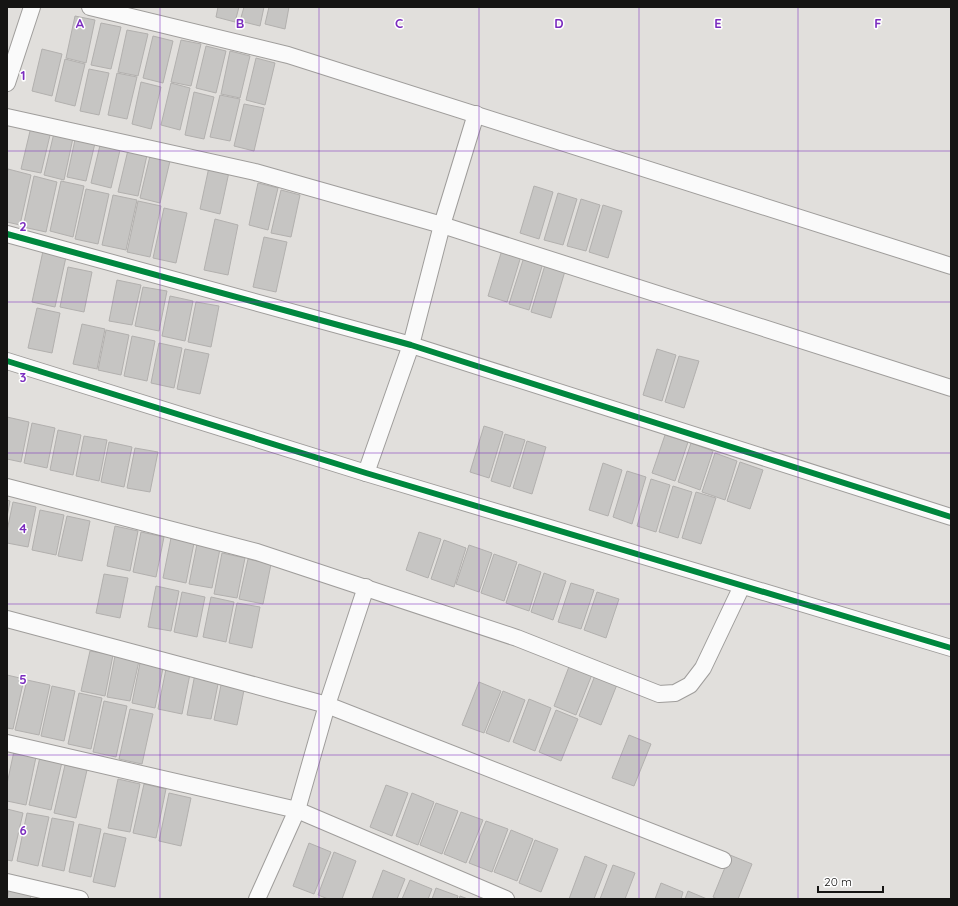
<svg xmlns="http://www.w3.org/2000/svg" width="958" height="906" font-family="Quicksand,sans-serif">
<rect width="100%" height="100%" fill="#e1dfdc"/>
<g fill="#c6c5c3" stroke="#b2b0ae">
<polygon points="218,7 239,7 235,22 216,17"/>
<polygon points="244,7 264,7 260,26 240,21"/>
<polygon points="269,7 289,7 285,29 265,24"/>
<polygon points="75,16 95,20 86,63 66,58"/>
<polygon points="101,23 121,27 111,69 91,65"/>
<polygon points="127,30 148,34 138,76 118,72"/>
<polygon points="153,36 173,41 163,83 143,78"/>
<polygon points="181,40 201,44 191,86 171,82"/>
<polygon points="206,46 226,51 216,93 196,88"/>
<polygon points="42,49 62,54 52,96 32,91"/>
<polygon points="230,51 250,56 240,98 221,94"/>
<polygon points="256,58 275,63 265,105 246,100"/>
<polygon points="65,59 85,64 75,106 55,101"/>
<polygon points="89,69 109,73 99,115 80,111"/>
<polygon points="117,73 137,77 127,119 108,115"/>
<polygon points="141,82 161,87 151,129 132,124"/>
<polygon points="171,83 190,88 180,130 161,125"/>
<polygon points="194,92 214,97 204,139 185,135"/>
<polygon points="220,95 240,99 230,141 210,137"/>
<polygon points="244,104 264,108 254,151 234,146"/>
<polygon points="31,127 51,131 41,173 21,169"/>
<polygon points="54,133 73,138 64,180 44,175"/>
<polygon points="76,135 96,139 86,181 67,177"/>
<polygon points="101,141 121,146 111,188 91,183"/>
<polygon points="128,150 147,155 138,196 118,192"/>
<polygon points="150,156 170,161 160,203 140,198"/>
<polygon points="209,167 229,172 220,214 200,209"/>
<polygon points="8,169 31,175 20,225 7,222 7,174"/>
<polygon points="34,176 57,182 46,232 23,227"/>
<polygon points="61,181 84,186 73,237 50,231"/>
<polygon points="258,183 278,188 268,230 249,225"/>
<polygon points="534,186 553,192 539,239 520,233"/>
<polygon points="86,189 109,194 98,244 75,239"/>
<polygon points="281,190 300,195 291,237 271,233"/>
<polygon points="558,193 577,199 563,245 544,240"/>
<polygon points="113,195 137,200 126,250 102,245"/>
<polygon points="581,199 600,205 586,251 567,246"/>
<polygon points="138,201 161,206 150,257 127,252"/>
<polygon points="603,205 622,211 608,258 589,252"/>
<polygon points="164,208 187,213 176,263 153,258"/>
<polygon points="215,219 238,225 228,275 204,270"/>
<polygon points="264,237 287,242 276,292 253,287"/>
<polygon points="502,250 521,256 507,302 488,296"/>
<polygon points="43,251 66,257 55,307 32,302"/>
<polygon points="524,257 543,263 529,310 509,304"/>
<polygon points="545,265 565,271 551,318 531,312"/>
<polygon points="68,267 92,272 84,312 60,307"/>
<polygon points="117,280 141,285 132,325 109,321"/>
<polygon points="143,287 167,291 159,331 135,326"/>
<polygon points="170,296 193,301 185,341 162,336"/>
<polygon points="196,302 219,306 211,347 188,342"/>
<polygon points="37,308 60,313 52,353 28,348"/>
<polygon points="82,324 105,329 97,369 73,364"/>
<polygon points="106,330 129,335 121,375 98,370"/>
<polygon points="132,336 155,341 147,381 124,376"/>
<polygon points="159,343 182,348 174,388 151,383"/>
<polygon points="185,349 209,354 200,394 177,389"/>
<polygon points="657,349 676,355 662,401 643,395"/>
<polygon points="679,356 699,361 684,408 665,402"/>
<polygon points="7,417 29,422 21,462 7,459"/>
<polygon points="32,423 55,428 47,468 24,463"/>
<polygon points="484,426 503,432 489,478 470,472"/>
<polygon points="58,430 81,435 73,475 50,470"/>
<polygon points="505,434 525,440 510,487 491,481"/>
<polygon points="665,435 688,442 675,481 652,473"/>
<polygon points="84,436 107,440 99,481 76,476"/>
<polygon points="527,441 546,447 532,494 513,488"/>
<polygon points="109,442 132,447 124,487 101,482"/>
<polygon points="691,443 713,451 700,490 678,482"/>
<polygon points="135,448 158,452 150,492 127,488"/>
<polygon points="715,453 737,461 725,500 702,492"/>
<polygon points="740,462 763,470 750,509 727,501"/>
<polygon points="603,463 622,470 608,516 589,510"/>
<polygon points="627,471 646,477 632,524 613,517"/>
<polygon points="651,479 670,485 656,532 637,526"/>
<polygon points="673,486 692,492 678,538 659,532"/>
<polygon points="696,492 716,498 701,544 682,538"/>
<polygon points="7,500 10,501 7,517"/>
<polygon points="13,502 36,507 28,547 7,543 7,531"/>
<polygon points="40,510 64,515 56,555 32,550"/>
<polygon points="67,516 90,521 82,561 58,556"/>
<polygon points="115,526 138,531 130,571 107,566"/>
<polygon points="141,532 164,537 156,577 133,572"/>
<polygon points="419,532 441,539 428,578 406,570"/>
<polygon points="171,538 194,543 186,583 163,578"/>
<polygon points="444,540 466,548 454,587 431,579"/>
<polygon points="197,544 220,549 212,588 189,584"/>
<polygon points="469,545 492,553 479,592 456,584"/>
<polygon points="222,553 245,558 237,598 214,594"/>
<polygon points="494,554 517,562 504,601 481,593"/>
<polygon points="248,559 271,564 263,604 239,599"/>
<polygon points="519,564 541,572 529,611 506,603"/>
<polygon points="544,573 566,581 553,620 531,612"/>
<polygon points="104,574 128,578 120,618 96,613"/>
<polygon points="571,583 594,590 581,629 558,622"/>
<polygon points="156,586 179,591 171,631 148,627"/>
<polygon points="182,592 205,597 197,637 174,632"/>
<polygon points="597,592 619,599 606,638 584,630"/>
<polygon points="211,597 234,602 226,642 203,637"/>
<polygon points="237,603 260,607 252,648 229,643"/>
<polygon points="90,651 113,655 105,696 81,691"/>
<polygon points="115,656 139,661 130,701 107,697"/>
<polygon points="140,663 163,668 155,708 132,703"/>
<polygon points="570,664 593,672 576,715 554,706"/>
<polygon points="166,669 190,674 182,714 158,709"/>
<polygon points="596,673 618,682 601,725 579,716"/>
<polygon points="195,674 219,679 211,719 187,715"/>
<polygon points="7,675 24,679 13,729 7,728"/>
<polygon points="27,680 50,685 39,735 15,730"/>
<polygon points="222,680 245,685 237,725 214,720"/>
<polygon points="479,682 501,691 484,733 462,725"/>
<polygon points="52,686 75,691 64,741 41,736"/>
<polygon points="503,691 525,700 509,742 486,733"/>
<polygon points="79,693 102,698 91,749 68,744"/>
<polygon points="529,699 551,708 535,751 513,742"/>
<polygon points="104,701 127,706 116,757 93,752"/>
<polygon points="130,709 153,714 142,764 119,759"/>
<polygon points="556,710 578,719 561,761 539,752"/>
<polygon points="629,735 651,744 634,786 612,778"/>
<polygon points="14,751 36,757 26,805 7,801 7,784"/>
<polygon points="40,757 62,762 51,810 29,805"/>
<polygon points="65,765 87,770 76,818 54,813"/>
<polygon points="118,779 140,784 130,832 108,828"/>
<polygon points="144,784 166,789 156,838 133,833"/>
<polygon points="386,785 408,793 392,836 370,827"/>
<polygon points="169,793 191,798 181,846 159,841"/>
<polygon points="412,793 434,802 418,845 396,836"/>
<polygon points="436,803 458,811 442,854 420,845"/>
<polygon points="7,809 23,813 12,861 7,860"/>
<polygon points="461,812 483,820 466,863 444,854"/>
<polygon points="27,813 49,817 38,866 17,861"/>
<polygon points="52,818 74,822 64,871 42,866"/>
<polygon points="486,821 508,829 492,872 469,863"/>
<polygon points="79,824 101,829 91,877 69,872"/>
<polygon points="511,830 533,839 517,881 494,872"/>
<polygon points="104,833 126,838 115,887 93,882"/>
<polygon points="535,840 558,849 541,892 519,883"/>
<polygon points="309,843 331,852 314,894 293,886"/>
<polygon points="334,852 356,861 342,899 328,899 318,895"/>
<polygon points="730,855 752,864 738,899 717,899 713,897"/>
<polygon points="585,856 607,865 594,899 569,899"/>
<polygon points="613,865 635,873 625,899 600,899"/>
<polygon points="383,870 405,879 397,899 372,899"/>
<polygon points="410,880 432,889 428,899 402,899"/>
<polygon points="661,883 683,892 681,899 655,899"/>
<polygon points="10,886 32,891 30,899 7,899"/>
<polygon points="436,888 458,896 457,899 432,899"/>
<polygon points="688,891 707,899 685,899"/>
<polygon points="460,896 468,899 459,899"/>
</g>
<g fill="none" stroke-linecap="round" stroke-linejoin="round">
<defs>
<g id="minor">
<polyline points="90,7 288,55 951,266"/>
<polyline points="7,83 32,7"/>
<polyline points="7,117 255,172 442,225 951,388"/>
<polyline points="7,234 411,345 951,517"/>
<polyline points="7,361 366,473 951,648"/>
<polyline points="366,473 411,345 442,225 476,114"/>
<polyline points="7,487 257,552 517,638 659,694 675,693 690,685 703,668 742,586"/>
<polyline points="7,619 224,677 327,705 723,860"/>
<polyline points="7,743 297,810 506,899"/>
<polyline points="7,882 80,899"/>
<polyline points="257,899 297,810 327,705 366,587"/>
</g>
</defs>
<use href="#minor" stroke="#9f9d9b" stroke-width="18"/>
<use href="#minor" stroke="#fafafa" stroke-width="16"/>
<defs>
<g id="cycleway">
<polyline points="7,234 411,345 951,517"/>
<polyline points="7,361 366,473 951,648"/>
</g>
</defs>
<use href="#cycleway" stroke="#fff" stroke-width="8"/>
<use href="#cycleway" stroke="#00873e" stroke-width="6"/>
</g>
<path fill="none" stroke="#7b2cbf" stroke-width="1" stroke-opacity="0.55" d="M160,7v892M319,7v892M479,7v892M639,7v892M798,7v892M7,151h944M7,302h944M7,453h944M7,604h944M7,755h944"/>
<g font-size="13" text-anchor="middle" font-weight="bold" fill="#7b2cbf" stroke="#fff" stroke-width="3" stroke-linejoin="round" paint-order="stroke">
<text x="80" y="28">A</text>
<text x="240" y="28">B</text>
<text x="399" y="28">C</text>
<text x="559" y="28">D</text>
<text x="718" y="28">E</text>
<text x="878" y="28">F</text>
<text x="23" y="80">1</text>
<text x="23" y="231">2</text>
<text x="23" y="382">3</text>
<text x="23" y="533">4</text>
<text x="23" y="684">5</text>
<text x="23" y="835">6</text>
</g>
<rect width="958" height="906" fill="none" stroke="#151413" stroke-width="16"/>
<path d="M818 886v6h65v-6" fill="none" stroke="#151413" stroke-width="2"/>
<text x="824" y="886" font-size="12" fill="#151413" stroke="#ffffff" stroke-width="3" paint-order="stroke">20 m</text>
</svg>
